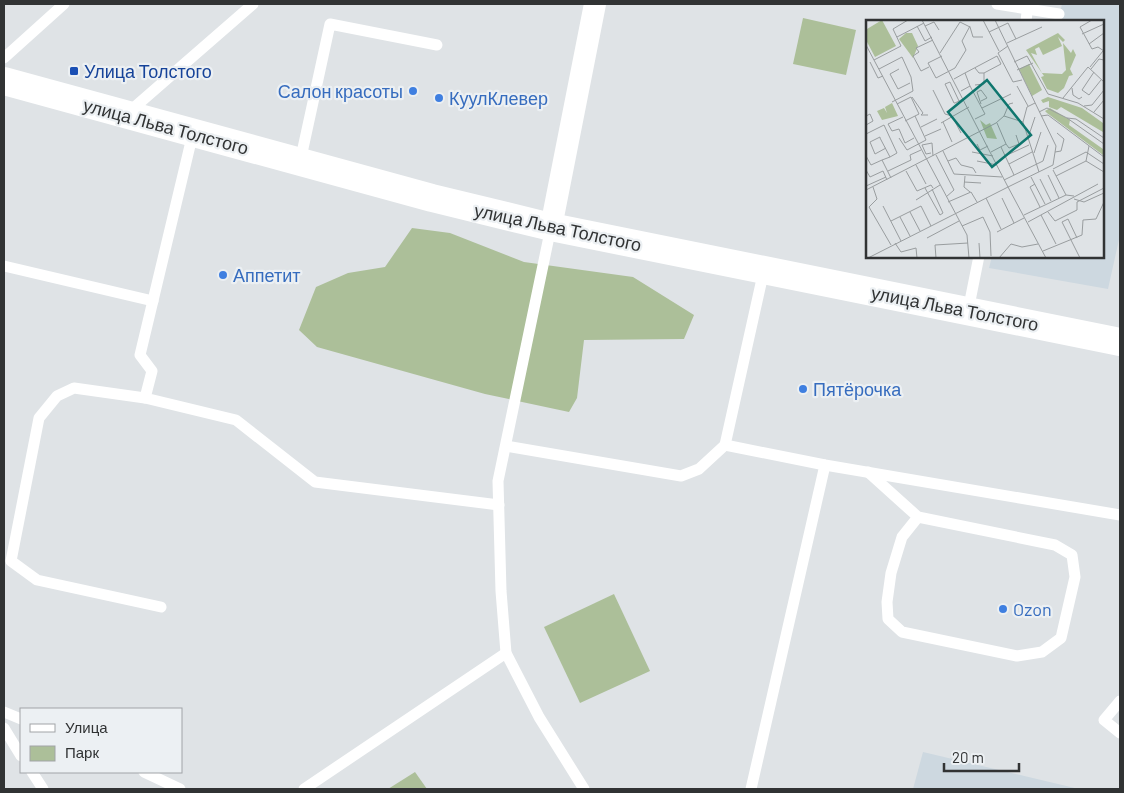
<svg xmlns="http://www.w3.org/2000/svg" width="1124" height="793" font-family="Barlow,sans-serif">
<rect width="100%" height="100%" fill="#dfe3e6"/>
<g fill="#cdd8e0">
<polygon points="1062,4 1120,4 1120,235 1108,289 989,268 992,256 1103,256 1103,21 1058,21"/>
<polygon points="923,752 1079,789 913,789"/>
</g>
<g fill="#acbf99">
<polygon points="803,18 856,30 846,75 793,64"/>
<polygon points="412,228 450,233 524,262 633,277 694,315 684,339 584,340 577,398 569,412 485,394 317,347 299,330 316,287 348,273 385,267"/>
<polygon points="614,594 650,671 580,703 544,627"/>
<polygon points="415,772 427,789 388,789"/>
</g>
<g fill="none" stroke-linecap="round" stroke-linejoin="round">
<g stroke="#fff" stroke-width="11">
<polyline points="997,4 1059,14"/>
<polyline points="1026,21 1028,4"/>
<polyline points="4,58 64,4"/>
<polyline points="129,112 253,4"/>
<polyline points="193,133 140,355 152,371 145,398 236,420 315,482 499,505"/>
<polyline points="300,162 330,24 437,45"/>
<polyline points="551,227 498,481 501,591 506,653 539,717 584,789"/>
<polyline points="4,266 153,301"/>
<polyline points="764,270 725,445 825,465 1120,515"/>
<polyline points="968,311 979,256"/>
<polyline points="145,398 74,388 57,396 39,418 11,561 37,580 161,607"/>
<polyline points="506,446 681,476 699,469 725,445"/>
<polyline points="868,472 918,517 1055,545 1072,555 1075,577 1061,638 1042,652 1017,656 902,632 888,619 887,602 891,573 902,537 918,517"/>
<polyline points="1120,701 1104,720 1120,733"/>
<polyline points="4,712 21,719"/>
<polyline points="4,728 21,756"/>
<polyline points="32,772 43,789"/>
<polyline points="144,772 180,789"/>
<polyline points="304,789 506,653"/>
<polyline points="751,789 825,465"/>
</g>
<polyline stroke="#fff" stroke-width="22" points="551,227 595,4"/>
<polyline stroke="#fff" stroke-width="28" points="4,81 432,198 551,227 1120,342"/>
</g>
<rect fill="#1a4fb4" stroke="#ecf0f3" stroke-width="2" x="69" y="66" width="10" height="10" rx="2.5"/>
<g fill="#3f7fe0" stroke="#ecf0f3" stroke-width="2">
<circle cx="413" cy="91" r="5"/>
<circle cx="439" cy="98" r="5"/>
<circle cx="223" cy="275" r="5"/>
<circle cx="803" cy="389" r="5"/>
<circle cx="1003" cy="609" r="5"/>
</g>
<g text-anchor="middle" dominant-baseline="central" stroke-width="4.5" stroke-linejoin="round" paint-order="stroke">
<g font-size="18" fill="#164399" stroke="#ecf0f3" text-anchor="start">
<text x="84" y="71">Улица Толстого</text>
</g>
<g font-size="18" fill="#366cbe" stroke="#ecf0f3" text-anchor="start">
<text x="403" y="91" text-anchor="end">Салон красоты</text>
<text x="449" y="98">КуулКлевер</text>
<text x="233" y="275">Аппетит</text>
<text x="813" y="389">Пятёрочка</text>
<text x="1013" y="609">Ozon</text>
</g>
<g font-size="18" fill="#313334" stroke="#ecf0f3">
<text transform="translate(166 126) rotate(15)">улица Льва Толстого</text>
<text transform="translate(558 227) rotate(12)">улица Льва Толстого</text>
<text transform="translate(955 308) rotate(11)">улица Льва Толстого</text>
</g>
</g>
<g transform="translate(866 20)">
<rect width="238" height="238" fill="#dfe3e6"/>
<path d="M16,0l14,26 -21,11 -9,-17 1,-11zM40,13h6l6,13 -5,12 -14,-19zM192,13l7,7 -2,2 -5,-5 4,9 -19,9 -4,-8 -4,2 2,6 -6,-2 11,20 20,1 4,-4 -3,-27 8,10 2,-4 3,6 -6,14 3,6 -4,1 -5,12 -6,5 -11,-4 -6,-12 3,-1 -18,-26zM163,44l13,26 -10,6 -13,-27zM182,77l34,11 21,15v9l-42,-25 -4,3 -8,-3v-6l-6,2 -2,-3zM26,83l6,13 -16,4 -5,-9 7,-3 3,5 -2,-6zM184,88l20,12 -1,5 34,24v6l-56,-42 -2,-2zM114,100l6,5 4,-2 7,16 -10,-1z" fill="#acbf99"/>
<path fill="none" stroke="#999d9f" stroke-width="1" d="M56,0l86,167 45,-22 3,-19 -61,-126M117,0l16,31M226,0l-12,7 12,22 6,-2 6,4M51,6l8,15 7,-4M59,6l9,-4 5,8M123,12l19,-9 8,16M216,14l22,-10M31,17l27,-14M141,23l35,-16M223,24l15,-11M0,25l101,190 2,23M142,26l-10,7 15,29 9,-2M74,33l20,-31 10,5 3,10h10M76,36l-14,7 8,15 19,-10 11,-18 -4,-9 8,-15M8,40l27,-14 -8,-17 15,-9M4,42l8,16 5,-2M148,42l13,-6 21,38 30,9 26,16M63,47l-8,4 -8,-15 6,-4 -3,-4 17,-8M224,47l13,-16M13,49l23,-12 9,20 2,14 -21,11M33,49l-9,5 8,15 12,-6M225,49l8,-10 5,1M151,50l16,-7M228,52l-12,18 7,5 12,-15M88,59l9,-5 34,-18 4,8 -17,9h-5l-4,-5M109,65l9,-1v-11M104,66l15,28 -10,5M151,66l11,20M206,68l1,7 6,4 3,-2M67,70l12,24 7,2M95,71l9,-5 -5,-13M46,77l11,16 -2,2h7M197,78l25,-31 16,15M93,81l-9,-19 -5,2 9,19h1l10,-5M169,83l-8,4 -4,15 16,50M31,84l14,-7 8,17 -14,7M115,84l-4,-12 4,-2 6,8 -6,3M218,86l8,-1 12,-15M116,88l29,-14M173,92l8,-4 20,10M228,92l10,-12M0,96l4,-2 3,7 -7,4M86,96l9,17M138,96l19,6M175,96l7,-1 56,42M37,97l-15,7 4,7 7,-2 6,14 9,-5M77,102l9,20M75,103l28,-16M55,107l16,-8M0,114l18,-9 13,28 -7,4 -10,-19v-1l-10,5 5,12 11,-6M59,116l16,-7M33,118l8,12 19,-10 -11,-24M162,118l7,-21M238,118l-28,-19 -9,-1 37,26M111,124l3,6 8,-4M140,124l3,4 10,-4 -3,-9M135,127l13,28M77,131l11,23 48,3M106,132l21,4M125,132l15,-8 -9,-21M189,132l6,-1 3,-12 -7,-6M65,133l-5,1 -4,-9 10,-2 1,13M168,133l7,-21M70,135l18,35 -8,7M0,136l5,9 11,-5M139,136l24,-11M24,137l-8,3 9,18M82,141l8,-3 5,7 12,3 3,5M111,141l20,4M220,141l3,-15M143,144l23,-12M50,145l10,19M187,149l33,-17 18,12M0,150l4,7 13,-6 4,9M187,150l13,25 8,1M22,151l23,-11 -1,-5 11,-5M40,151l11,20 14,-6 2,3M182,155l11,23M99,156l-1,11 6,5M190,156l30,-15 18,11M165,157l14,27M174,159l11,22M138,160l39,-19 5,-16M98,162l17,1M169,164l-5,3 10,20M0,166l20,-9M7,167l4,12 -8,8 22,38M59,168l15,27 3,-2 -11,-24M0,170l130,-67 8,-7 5,-12 4,-1M120,178l15,31M136,178l12,25M208,179l10,3 20,-9M50,180l24,-15M82,182l23,-10 6,10M17,186l18,35M44,192l10,19M182,192l7,9 22,-11v-8l27,-14M158,195l42,-20M175,195l15,29M34,197l10,19M202,199l-6,3 18,36M202,199l9,19M25,201l30,-15 10,20M162,202l70,-38M96,206l21,-9 7,15 1,24M131,212l27,-14M61,218l32,-17M29,223l6,9 15,-4 1,10M113,223l1,15M177,231l39,-16 1,-15 13,-1 8,-17M2,238l140,-71 38,71M70,238l-1,-13 33,-2M133,238l12,-14 11,3 16,-3"/>
<path fill="#0f766e" fill-opacity="0.15" stroke="#0f766e" stroke-width="2.5" d="M121,60l44,55 -39,32 -44,-55z"/>
<rect width="238" height="238" fill="none" stroke="#313334" stroke-width="2.5"/>
</g>
<rect width="1124" height="793" fill="none" stroke="#313334" stroke-width="10"/>
<rect x="20" y="708" width="162" height="65" fill="#ecf0f3" stroke="#a1a4a7"/>
<rect x="30" y="724" width="25" height="8" fill="#ffffff" stroke="#a1a4a7"/>
<text x="65" y="733" font-size="15" fill="#313334">Улица</text>
<rect x="30" y="746" width="25" height="15" fill="#acbf99" stroke="#a1a4a7"/>
<text x="65" y="758" font-size="15" fill="#313334">Парк</text>
<path d="M944 763v8h75v-8" fill="none" stroke="#313334" stroke-width="2.5"/>
<text x="952" y="763" font-size="15" fill="#313334" stroke="#ecf0f3" stroke-width="4" paint-order="stroke">20 m</text>
</svg>
